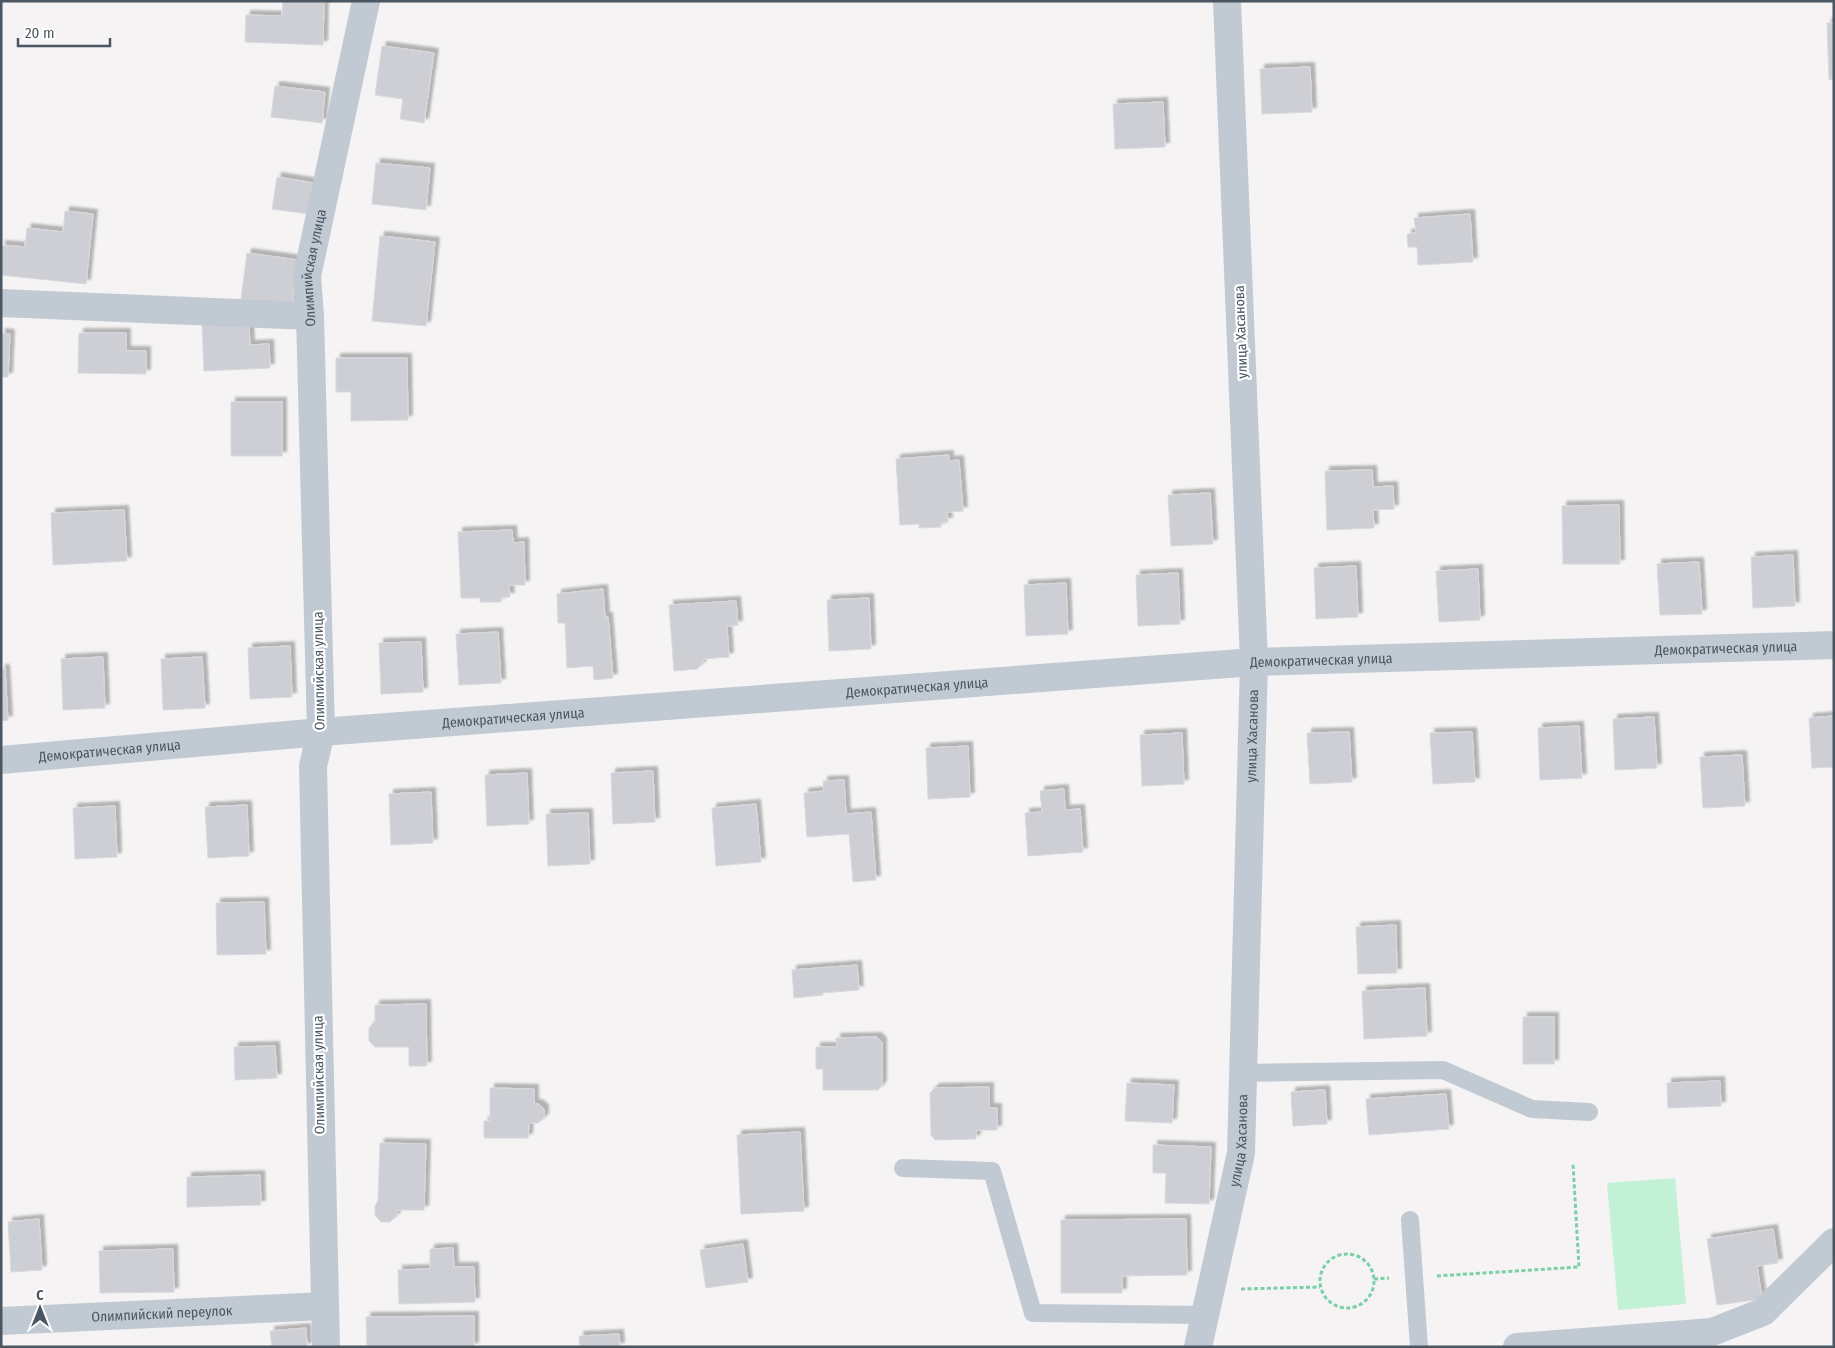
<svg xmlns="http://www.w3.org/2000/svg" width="1835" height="1348" font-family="'Fira Sans Condensed',sans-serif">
<defs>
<filter id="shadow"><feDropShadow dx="4.5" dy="-4.5" stdDeviation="1" flood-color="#0004"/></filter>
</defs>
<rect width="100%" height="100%" fill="#f5f3f3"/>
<polygon fill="#c3f1d5" points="1675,1178 1686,1304 1618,1310 1607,1183"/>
<g fill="#cdcfd5" stroke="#d7d9de" filter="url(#shadow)">
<polygon points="283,1 324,1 323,45 245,42 246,15 282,16"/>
<polygon points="1827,23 1834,23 1834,79 1829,80"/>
<polygon points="382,46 434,53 424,123 400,119 403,99 375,95"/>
<polygon points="1310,67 1312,112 1262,114 1260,69"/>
<polygon points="275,86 325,92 322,123 271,117"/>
<polygon points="1163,102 1165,147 1115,149 1113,104"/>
<polygon points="376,163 430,168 426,210 372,204"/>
<polygon points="277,177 314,183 309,214 272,209"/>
<polygon points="65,211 93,214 86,284 1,275 1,245 25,247 27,228 63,232"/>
<polygon points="1470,214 1473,262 1418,265 1417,247 1408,247 1407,234 1416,233 1414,218"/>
<polygon points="380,236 435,242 426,326 372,321"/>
<polygon points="247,253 298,260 292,306 241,299"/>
<polygon points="249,323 250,345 269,344 270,368 204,371 202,324"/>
<polygon points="1,333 10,334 8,377 1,377"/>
<polygon points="79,333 126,333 126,351 146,351 146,374 78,373"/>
<polygon points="336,358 407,358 408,420 351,421 351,392 336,392"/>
<rect x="231" y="402" width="51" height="54"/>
<polygon points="949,455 949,461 959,460 963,511 947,512 948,522 941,522 941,527 919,528 919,524 900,525 896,459"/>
<polygon points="1372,470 1373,487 1393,486 1394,509 1373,510 1374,528 1327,530 1325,471"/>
<polygon points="1210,493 1213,544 1171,546 1168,495"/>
<polygon points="1619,505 1620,564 1563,564 1562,506"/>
<polygon points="124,510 127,561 53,565 51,513"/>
<polygon points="512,530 513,543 524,542 525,585 509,585 510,597 501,597 501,602 480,602 480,598 461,598 458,532"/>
<polygon points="1793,555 1795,606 1753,608 1751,557"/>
<polygon points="1699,562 1702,614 1660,615 1657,564"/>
<polygon points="1356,566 1358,617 1316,619 1314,568"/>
<polygon points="1478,569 1480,620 1439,622 1436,571"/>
<polygon points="1178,573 1180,624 1138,626 1136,575"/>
<polygon points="1066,583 1068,634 1026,636 1024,585"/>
<polygon points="603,589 605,617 608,617 613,678 594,680 593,666 567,668 565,623 558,623 557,594"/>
<polygon points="869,598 871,649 829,651 827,600"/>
<polygon points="736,601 738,625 727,626 729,657 702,659 703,663 697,669 674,671 669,605"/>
<polygon points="498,632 501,683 459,685 456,634"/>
<polygon points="421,642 423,692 381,694 379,643"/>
<polygon points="290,646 292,697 250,699 248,648"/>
<polygon points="103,657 105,708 63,710 61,659"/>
<polygon points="202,657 205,708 163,710 161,659"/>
<polygon points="1,669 5,669 8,720 1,721"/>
<polygon points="1834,716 1834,767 1812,768 1809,718"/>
<polygon points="1654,717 1657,768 1615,770 1613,719"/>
<polygon points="1579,726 1582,778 1540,780 1538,728"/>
<polygon points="1349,732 1352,782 1310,784 1307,733"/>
<polygon points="1472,732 1475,782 1433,784 1430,733"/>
<polygon points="1182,733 1184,784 1142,786 1140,735"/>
<polygon points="968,746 970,797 928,799 926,748"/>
<polygon points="1742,755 1745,806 1703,808 1700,757"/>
<polygon points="653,771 655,822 613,824 611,773"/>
<polygon points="527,773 529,824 487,826 485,775"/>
<polygon points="844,780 846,814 871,812 876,880 853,882 849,834 807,837 804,793 824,791 823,781"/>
<polygon points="1064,789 1065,810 1080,809 1083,852 1028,856 1025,813 1042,812 1040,791"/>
<polygon points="431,792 433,843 391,845 389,794"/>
<polygon points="756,804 761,862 716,866 712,808"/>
<polygon points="247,805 249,856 208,858 205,807"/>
<polygon points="115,806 117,857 75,859 73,808"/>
<polygon points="588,813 590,864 548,866 546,814"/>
<polygon points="264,902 266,954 217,955 216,903"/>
<polygon points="1396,925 1397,973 1358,974 1356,927"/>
<polygon points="857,965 859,990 822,993 823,995 794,998 792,970"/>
<polygon points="1425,988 1427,1036 1364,1039 1362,991"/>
<polygon points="426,1004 427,1066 409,1066 409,1047 375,1047 369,1041 369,1028 375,1021 375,1005"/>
<rect x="1523" y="1017" width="31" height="47"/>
<polygon points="877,1037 882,1042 882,1085 878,1090 823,1090 823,1069 816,1069 816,1047 837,1047 836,1038"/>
<polygon points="275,1046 277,1078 235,1080 234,1047"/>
<polygon points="1720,1081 1721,1106 1668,1108 1667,1083"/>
<polygon points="1127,1083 1174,1085 1172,1123 1125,1121"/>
<polygon points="989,1087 989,1108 997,1108 997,1130 976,1130 976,1139 935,1140 931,1135 930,1093 935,1088"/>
<polygon points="490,1088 534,1089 534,1104 538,1104 544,1109 544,1118 538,1123 529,1123 528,1138 484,1138 484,1121 490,1121"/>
<polygon points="1325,1090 1327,1124 1293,1126 1291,1092"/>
<polygon points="1446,1094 1449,1129 1369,1135 1366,1099"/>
<polygon points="800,1132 804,1211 741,1214 737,1135"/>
<polygon points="380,1143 426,1144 424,1210 397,1210 397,1215 390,1222 381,1222 375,1215 375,1206 378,1201"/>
<polygon points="1153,1145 1211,1147 1209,1204 1165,1203 1166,1173 1153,1173"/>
<polygon points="260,1175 261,1205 187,1207 187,1177"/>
<polygon points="39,1219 42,1270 11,1272 8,1222"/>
<polygon points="1186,1219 1187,1275 1122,1276 1122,1293 1061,1293 1061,1220"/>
<polygon points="1773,1229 1778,1263 1757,1266 1762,1299 1717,1305 1707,1239"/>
<polygon points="743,1244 748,1282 706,1288 700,1250"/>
<polygon points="453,1248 454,1267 474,1267 475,1302 399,1304 398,1270 430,1269 430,1249"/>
<polygon points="173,1249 174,1292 100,1293 99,1251"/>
<polygon points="474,1316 474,1347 367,1347 366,1317"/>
<polygon points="306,1328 307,1347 272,1347 270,1331"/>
<polygon points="619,1334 620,1347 580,1347 579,1336"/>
</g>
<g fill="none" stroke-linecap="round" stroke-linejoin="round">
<g stroke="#7ad0a6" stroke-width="3" stroke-dasharray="4 2.5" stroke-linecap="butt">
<circle cx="1347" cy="1281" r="27"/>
<polyline points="1437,1276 1579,1267 1573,1164"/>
<polyline points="1374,1279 1389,1278"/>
<polyline points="1241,1289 1320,1287"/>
</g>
<g stroke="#c1cad2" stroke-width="18">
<polyline points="1243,1073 1443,1070 1532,1109 1589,1112"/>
<polyline points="903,1168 992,1171 1033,1313 1205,1315"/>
<polyline points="1410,1220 1419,1347"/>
</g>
<g stroke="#c1cad2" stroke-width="28">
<polyline points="1,303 310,316"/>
<path id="s1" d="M1,760l320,-28 933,-70 580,-17"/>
<path id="s2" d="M1,1321l323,-15"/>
<path id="s3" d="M326,1347l-13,-581 8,-34 -11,-416 -3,-40 59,-275"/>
<path id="s4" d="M1198,1347l43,-194 13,-491 -27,-661"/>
<polyline points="1517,1347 1712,1332 1763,1312 1834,1242"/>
</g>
</g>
<g text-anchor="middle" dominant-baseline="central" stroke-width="4.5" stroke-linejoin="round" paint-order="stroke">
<g font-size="14" fill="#4a5661" stroke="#fff">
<text stroke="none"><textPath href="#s3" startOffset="1081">Олимпийская улица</textPath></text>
<text transform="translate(1241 332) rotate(-92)">улица Хасанова</text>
<text stroke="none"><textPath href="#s1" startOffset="1729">Демократическая улица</textPath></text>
<text stroke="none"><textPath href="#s1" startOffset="1324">Демократическая улица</textPath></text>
<text transform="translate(319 671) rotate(-91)">Олимпийская улица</text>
<text stroke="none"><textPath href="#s1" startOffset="919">Демократическая улица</textPath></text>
<text stroke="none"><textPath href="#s1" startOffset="514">Демократическая улица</textPath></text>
<text stroke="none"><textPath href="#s4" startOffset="616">улица Хасанова</textPath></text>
<text stroke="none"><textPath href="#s1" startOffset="109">Демократическая улица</textPath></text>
<text transform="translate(319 1075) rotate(-91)">Олимпийская улица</text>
<text stroke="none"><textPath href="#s4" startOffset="211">улица Хасанова</textPath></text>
<text stroke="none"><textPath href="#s2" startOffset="161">Олимпийский переулок</textPath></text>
</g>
</g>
<rect width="1835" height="1348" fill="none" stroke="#4a5661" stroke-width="5"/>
<g transform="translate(40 1308)" stroke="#ffffff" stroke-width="4" paint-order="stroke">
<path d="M0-4L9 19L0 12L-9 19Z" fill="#4a5661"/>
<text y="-8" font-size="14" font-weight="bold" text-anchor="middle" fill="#4a5661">С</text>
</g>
<path d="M18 38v8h92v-8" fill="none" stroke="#4a5661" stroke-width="2.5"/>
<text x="25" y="38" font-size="15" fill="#4a5661" stroke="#ffffff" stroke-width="4" paint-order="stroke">20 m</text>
</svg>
